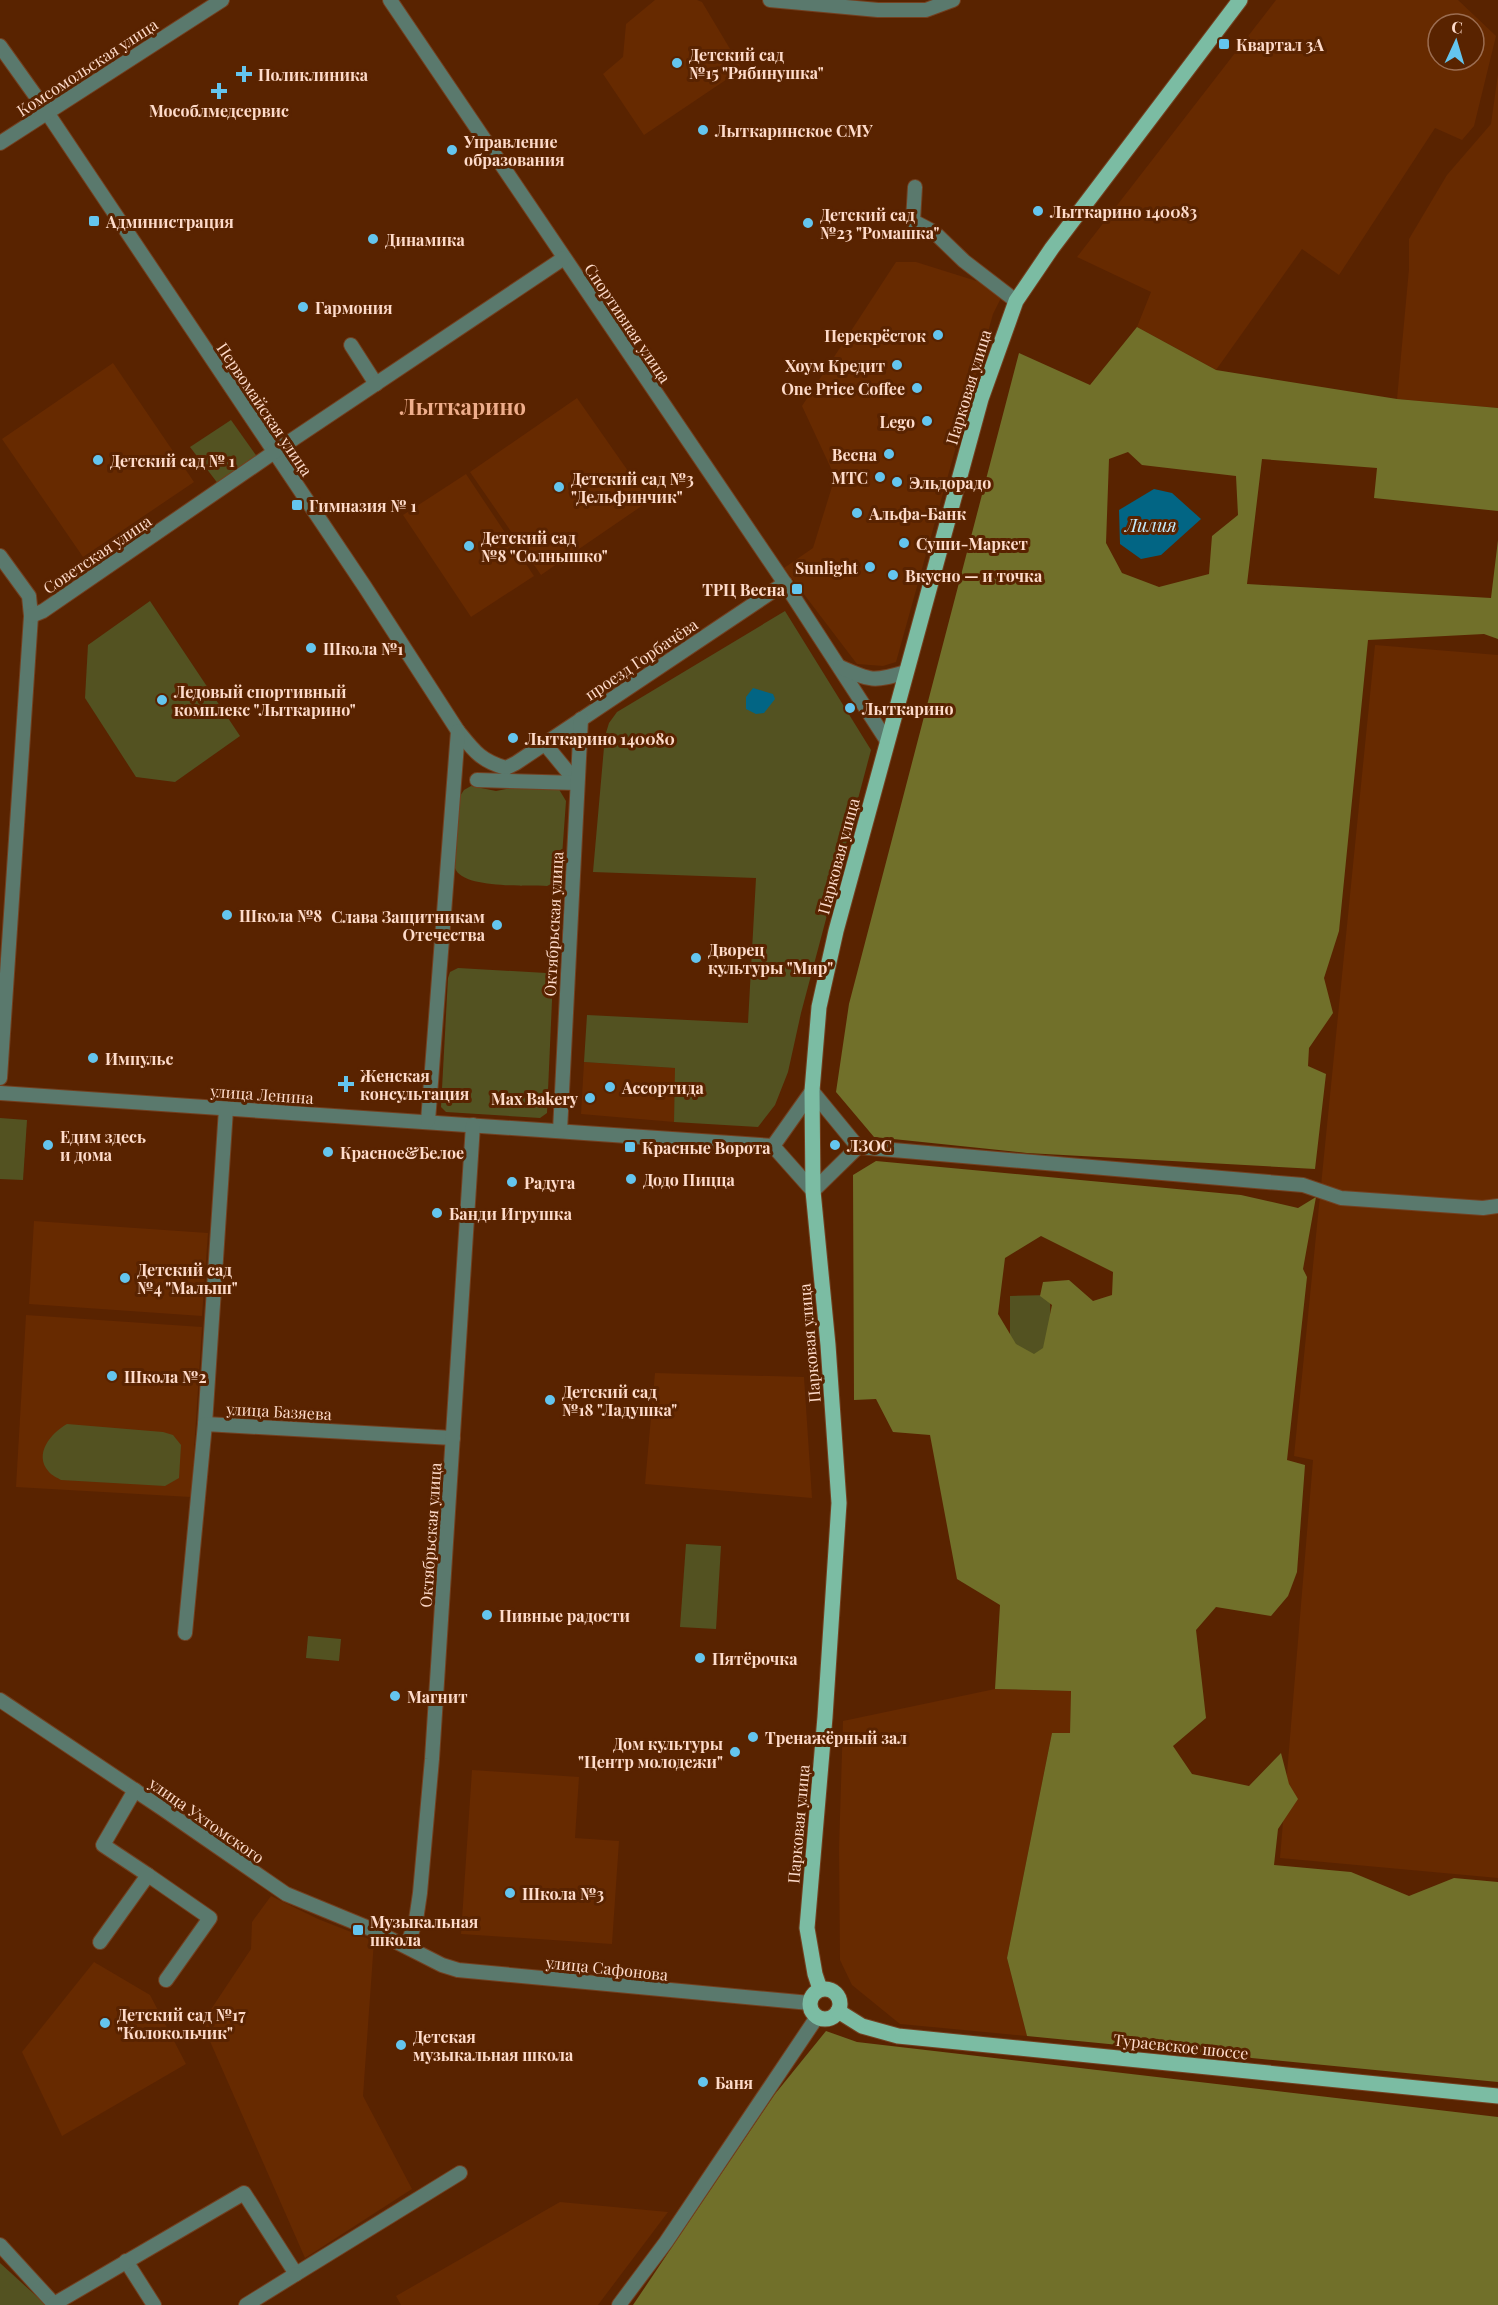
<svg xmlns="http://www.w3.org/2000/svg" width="1498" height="2305" font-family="'Playfair Display',serif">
<rect width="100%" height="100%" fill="#592300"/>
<g fill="#672a00" fill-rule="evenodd">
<polygon points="655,0 697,0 702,2 742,69 644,135 603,74 623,57 626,24"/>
<path d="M1276,0h182l38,36 -22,90 -12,14 -27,-12 -96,147 -37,-26 -86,121 -79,-43 14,-35 -74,-35zM1438,24h36v36h-36z"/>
<polygon points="1498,74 1498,408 1397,399 1409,269 1409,239 1447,175 1491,124"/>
<polygon points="896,262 916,262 1005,290 993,314 896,662 883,666 857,664 784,568 813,548 835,477 802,406"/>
<polygon points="113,363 194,482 83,557 2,439"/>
<polygon points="577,398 649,501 541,575 470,472"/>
<polygon points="466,474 534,576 471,617 403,515"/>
<polygon points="1375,645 1498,655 1498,1878 1280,1858 1313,1460 1294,1456"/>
<polygon points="584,1062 676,1068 674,1122 581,1114"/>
<polygon points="34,1221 208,1233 202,1316 29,1304"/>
<polygon points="26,1315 202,1327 191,1497 16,1487"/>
<polygon points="655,1373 804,1377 812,1498 645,1484"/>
<polygon points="995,1689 1071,1691 1070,1733 1052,1733 1007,1958 1027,2036 900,2024 852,1985 840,1960 839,1848 843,1721"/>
<polygon points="472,1770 579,1777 575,1838 619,1841 612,1944 461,1934"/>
<polygon points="271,1896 318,1919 374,1941 363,2096 412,2189 305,2258 202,2023 251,1949 252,1922"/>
<polygon points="94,1962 150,1995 186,2064 62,2136 22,2052"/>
<polygon points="560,2202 668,2212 598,2305 401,2305 396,2296"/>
</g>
<g fill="#535221">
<polygon points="231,420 258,458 219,485 190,447"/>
<polygon points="150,601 240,736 175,782 136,777 85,698 88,645"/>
<polygon points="785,611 871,750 801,1013 788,1072 775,1105 758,1127 674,1122 675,1068 584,1062 587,1015 748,1023 756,878 593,872 605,736 609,723 617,712"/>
<path d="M542,782l15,4 9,15 -5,69 -8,13 -6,3c-20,-1 -85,3 -92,-18l5,-72 4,-6 7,-4 25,5z"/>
<polygon points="458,968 546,973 553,978 547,1113 540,1118 446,1112 441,1107 448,978 450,972"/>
<polygon points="0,1118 27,1120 23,1180 0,1179"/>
<polygon points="1050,1295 1051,1363 1010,1363 1010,1296"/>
<path d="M67,1424l96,8 10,3 8,10 -2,33 -14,8 -104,-6c-3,-2 -10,-5 -12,-8 -16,-18 2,-39 18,-48z"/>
<polygon points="686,1544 721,1546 716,1629 680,1627"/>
<polygon points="308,1636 341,1639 339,1661 306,1658"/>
<polygon points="0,2263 45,2304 46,2305 0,2305"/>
</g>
<g fill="#71702a" fill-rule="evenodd">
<path d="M1137,327l79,43 181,29 101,9v103l-124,-13 3,-30 -115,-9 -15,125 244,14 7,-58v99l-14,-5 -116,6 -29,291 -15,47 9,35 -24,35 -1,18 18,8 -11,95 -288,-16 -153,-16 -38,-45 13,-88 170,-651 71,32zM1128,452l14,13 94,11 2,39 -26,21 -3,38 -50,13 -37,-14 -16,-30 3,-84z"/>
<path d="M876,1161l365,34 57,13 18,-11 -13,72 4,8 -20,183 18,5 -8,107 -9,24 -17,20 -55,-9 -20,23 10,88 -33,28 19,28 57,12 32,-33 8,31 9,15 -20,30 -4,36 77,7 58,24 45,-18 44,4v200l-471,-46 -20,-78 45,-225h18l1,-42 -76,-2 5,-84 -43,-26 -27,-144 -37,-3 -17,-33 -22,1 -1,-225zM1041,1236l72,36 -1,23 -19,6 -24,-21 -26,2 -3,14 12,9 -9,43 -9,6 -18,-10 -18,-30 7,-56z"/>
<polygon points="826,2031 857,2042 1498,2117 1498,2305 633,2305 775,2094"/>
</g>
<g fill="#026584">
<polygon points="1154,489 1172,493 1201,519 1161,555 1141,559 1120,544 1119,510"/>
<polygon points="753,688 773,694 775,699 764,713 756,714 746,709 746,697"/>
</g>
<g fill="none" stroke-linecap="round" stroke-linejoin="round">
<defs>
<g id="minor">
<polyline points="390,0 782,579 887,741"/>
<polyline points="770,0 878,10 926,10 953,0"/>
<path d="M0,46l40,56 325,485 93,144c16,20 23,30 48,37l10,-5 269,-180"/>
<polyline points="0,143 222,0"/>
<polyline points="915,187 913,221 934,232 964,261 1016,301"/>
<polyline points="351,345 376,384"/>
<polyline points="0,556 29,596 31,616 0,1078"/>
<polyline points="31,616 43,611 283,446 564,258"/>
<path d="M840,667c31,14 33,15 66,5"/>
<polyline points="545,744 577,783"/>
<polyline points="477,780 577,783"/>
<polyline points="0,1093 773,1146 813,1191 858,1147"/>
<polyline points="428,1121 458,731"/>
<polyline points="560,1131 581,719"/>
<polyline points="773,1146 812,1091 858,1147 1303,1185 1341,1198 1483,1208 1498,1206"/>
<polyline points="205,1424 226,1109"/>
<polyline points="185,1633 205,1424 453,1438"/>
<polyline points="0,1700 163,1809 286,1894 371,1929 442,1965 458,1970 810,2003"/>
<polyline points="148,1875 210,1918 166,1980"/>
<polyline points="100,1942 148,1875 103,1845 135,1790"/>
<polyline points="407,1946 416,1920 420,1893 432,1759 473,1125"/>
<polyline points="0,2245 55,2305"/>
<polyline points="126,2261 154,2305"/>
<polyline points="54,2304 244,2193 296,2274 460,2173"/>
<polyline points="246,2305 296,2274"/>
<polyline points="619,2305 666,2242 817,2017"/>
</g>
<g id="major">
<circle cx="825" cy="2004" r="15"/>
<polyline points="820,1989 815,1974 807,1928 825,1717 839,1503 828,1345 813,1191 812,1091 819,1007 836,931 981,399 1016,301 1052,248 1240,0"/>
<polyline points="838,2011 862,2026 898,2036 1498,2096"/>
</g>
</defs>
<use href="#minor" stroke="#734020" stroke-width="16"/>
<use href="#major" stroke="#734020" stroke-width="17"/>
<use href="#minor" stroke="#5a796d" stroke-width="14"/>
<use href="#major" stroke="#7bbca3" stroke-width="15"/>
</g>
<g fill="#64c5ee" stroke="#592300" stroke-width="2">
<rect x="1218" y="38" width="12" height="12" rx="3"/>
<circle cx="677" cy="63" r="6"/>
<path d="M241 65h6v6h6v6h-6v6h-6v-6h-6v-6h6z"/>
<path d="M216 82h6v6h6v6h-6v6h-6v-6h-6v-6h6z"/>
<circle cx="703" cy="130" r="6"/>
<circle cx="452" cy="150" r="6"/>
<circle cx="1038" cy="211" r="6"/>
<rect x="88" y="215" width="12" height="12" rx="3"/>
<circle cx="808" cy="223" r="6"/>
<circle cx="373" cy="239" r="6"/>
<circle cx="303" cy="307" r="6"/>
<circle cx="938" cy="335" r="6"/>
<circle cx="897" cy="365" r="6"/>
<circle cx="917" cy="388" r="6"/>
<circle cx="927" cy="421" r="6"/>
<circle cx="889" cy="454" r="6"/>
<circle cx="98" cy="460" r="6"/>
<circle cx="880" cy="477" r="6"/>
<circle cx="897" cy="482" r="6"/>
<circle cx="559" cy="487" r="6"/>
<rect x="291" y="499" width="12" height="12" rx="3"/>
<circle cx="857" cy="513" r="6"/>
<circle cx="904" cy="543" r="6"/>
<circle cx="469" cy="546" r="6"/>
<circle cx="870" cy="567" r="6"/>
<circle cx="893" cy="575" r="6"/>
<rect x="791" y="583" width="12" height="12" rx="3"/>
<circle cx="311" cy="648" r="6"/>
<circle cx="162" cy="700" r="6"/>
<circle cx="850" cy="708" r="6"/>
<circle cx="513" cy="738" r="6"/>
<circle cx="227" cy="915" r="6"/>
<circle cx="497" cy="925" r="6"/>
<circle cx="696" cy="958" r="6"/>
<circle cx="93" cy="1058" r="6"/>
<path d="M343 1075h6v6h6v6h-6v6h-6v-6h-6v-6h6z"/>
<circle cx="610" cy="1087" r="6"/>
<circle cx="590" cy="1098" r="6"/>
<circle cx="48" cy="1145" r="6"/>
<circle cx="835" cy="1145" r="6"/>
<rect x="624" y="1141" width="12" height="12" rx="3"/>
<circle cx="328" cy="1152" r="6"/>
<circle cx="631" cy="1179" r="6"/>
<circle cx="512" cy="1182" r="6"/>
<circle cx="437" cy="1213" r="6"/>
<circle cx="125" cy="1278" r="6"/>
<circle cx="112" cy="1376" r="6"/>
<circle cx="550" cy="1400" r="6"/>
<circle cx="487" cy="1615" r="6"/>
<circle cx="700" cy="1658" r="6"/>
<circle cx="395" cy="1696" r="6"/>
<circle cx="753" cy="1737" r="6"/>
<circle cx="735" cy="1752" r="6"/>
<circle cx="510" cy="1893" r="6"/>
<rect x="352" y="1924" width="12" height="12" rx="3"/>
<circle cx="105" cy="2023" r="6"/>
<circle cx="401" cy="2045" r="6"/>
<circle cx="703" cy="2082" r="6"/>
</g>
<g text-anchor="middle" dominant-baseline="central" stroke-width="6" stroke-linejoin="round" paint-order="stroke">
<g font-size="16" font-weight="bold" fill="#fedbca" stroke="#592300" text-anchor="start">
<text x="1236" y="44">Квартал 3А</text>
<text x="689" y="54">Детский сад<tspan x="689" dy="18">№15 "Рябинушка"</tspan></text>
<text x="258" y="74">Поликлиника</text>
<text x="219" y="110" text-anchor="middle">Мособлмедсервис</text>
<text x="715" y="130">Лыткаринское СМУ</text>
<text x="464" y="141">Управление<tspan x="464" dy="18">образования</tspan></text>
<text x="1050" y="211">Лыткарино 140083</text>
<text x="820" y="214">Детский сад<tspan x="820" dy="18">№23 "Ромашка"</tspan></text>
<text x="106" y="221">Администрация</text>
<text x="385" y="239">Динамика</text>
<text x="315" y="307">Гармония</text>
<text x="926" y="335" text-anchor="end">Перекрёсток</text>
<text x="885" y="365" text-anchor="end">Хоум Кредит</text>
<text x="905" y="388" text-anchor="end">One Price Coffee</text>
<text x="915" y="421" text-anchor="end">Lego</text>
<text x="877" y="454" text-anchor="end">Весна</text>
<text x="110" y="460">Детский сад № 1</text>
<text x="868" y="477" text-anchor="end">МТС</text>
<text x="571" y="478">Детский сад №3<tspan x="571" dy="18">"Дельфинчик"</tspan></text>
<text x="909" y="482">Эльдорадо</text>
<text x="309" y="505">Гимназия № 1</text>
<text x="869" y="513">Альфа-Банк</text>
<text x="481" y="537">Детский сад<tspan x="481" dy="18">№8 "Солнышко"</tspan></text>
<text x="916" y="543">Суши-Маркет</text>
<text x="858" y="567" text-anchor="end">Sunlight</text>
<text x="905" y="575">Вкусно — и точка</text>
<text x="785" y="589" text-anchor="end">ТРЦ Весна</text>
<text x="323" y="648">Школа №1</text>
<text x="174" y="691">Ледовый спортивный<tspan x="174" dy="18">комплекс "Лыткарино"</tspan></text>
<text x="862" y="708">Лыткарино</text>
<text x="525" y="738">Лыткарино 140080</text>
<text x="239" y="915">Школа №8</text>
<text x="485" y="916" text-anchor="end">Слава Защитникам<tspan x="485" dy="18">Отечества</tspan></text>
<text x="708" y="949">Дворец<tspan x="708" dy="18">культуры "Мир"</tspan></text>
<text x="105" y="1058">Импульс</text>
<text x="360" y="1075">Женская<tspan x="360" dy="18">консультация</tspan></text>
<text x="622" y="1087">Ассортида</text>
<text x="578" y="1098" text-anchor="end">Max Bakery</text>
<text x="60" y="1136">Едим здесь<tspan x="60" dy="18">и дома</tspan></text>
<text x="847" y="1145">ЛЗОС</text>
<text x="642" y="1147">Красные Ворота</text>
<text x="340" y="1152">Красное&amp;Белое</text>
<text x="643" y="1179">Додо Пицца</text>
<text x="524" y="1182">Радуга</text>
<text x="449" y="1213">Банди Игрушка</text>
<text x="137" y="1269">Детский сад<tspan x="137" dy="18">№4 "Малыш"</tspan></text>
<text x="124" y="1376">Школа №2</text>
<text x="562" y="1391">Детский сад<tspan x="562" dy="18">№18 "Ладушка"</tspan></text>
<text x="499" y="1615">Пивные радости</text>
<text x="712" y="1658">Пятёрочка</text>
<text x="407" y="1696">Магнит</text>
<text x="765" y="1737">Тренажёрный зал</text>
<text x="723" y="1743" text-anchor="end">Дом культуры<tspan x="723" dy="18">"Центр молодежи"</tspan></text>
<text x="522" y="1893">Школа №3</text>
<text x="370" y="1921">Музыкальная<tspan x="370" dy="18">школа</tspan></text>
<text x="117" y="2014">Детский сад №17<tspan x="117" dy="18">"Колокольчик"</tspan></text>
<text x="413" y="2036">Детская<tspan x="413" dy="18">музыкальная школа</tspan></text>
<text x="715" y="2082">Баня</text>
</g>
<g font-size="16" fill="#fedbca" stroke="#592300">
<text transform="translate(87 67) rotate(-33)">Комсомольская улица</text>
<text transform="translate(628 323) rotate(56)">Спортивная улица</text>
<text transform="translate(968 387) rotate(-73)">Парковая улица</text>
<text transform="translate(265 409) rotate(56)">Первомайская улица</text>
<text transform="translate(97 554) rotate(-34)">Советская улица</text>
<text transform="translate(641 659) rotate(-34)">проезд Горбачёва</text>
<text transform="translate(838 856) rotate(-75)">Парковая улица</text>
<text transform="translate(553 924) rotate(-87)">Октябрьская улица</text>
<text transform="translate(262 1094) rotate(4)">улица Ленина</text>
<text transform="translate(809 1343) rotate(-95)">Парковая улица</text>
<text transform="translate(279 1411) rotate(3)">улица Базяева</text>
<text transform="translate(430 1535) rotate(-86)">Октябрьская улица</text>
<text transform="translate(207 1820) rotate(35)">улица Ухтомского</text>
<text transform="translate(798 1824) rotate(-85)">Парковая улица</text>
<text transform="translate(607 1968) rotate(6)">улица Сафонова</text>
<text transform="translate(1181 2046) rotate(6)">Тураевское шоссе</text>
</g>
<g font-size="18" font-style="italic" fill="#c3ebfe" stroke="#592300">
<text x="1151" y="525">Лилия</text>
</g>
<g font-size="22" font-weight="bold" fill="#efae8c" stroke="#592300">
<text x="463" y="406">Лыткарино</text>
</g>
</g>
<g transform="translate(1456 42) rotate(4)"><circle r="28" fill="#592300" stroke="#9b6d51" stroke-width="1.5"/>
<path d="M0-4.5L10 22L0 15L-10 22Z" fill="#64c5ee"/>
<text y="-9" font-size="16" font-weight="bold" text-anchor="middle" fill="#fedbca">С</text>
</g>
</svg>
